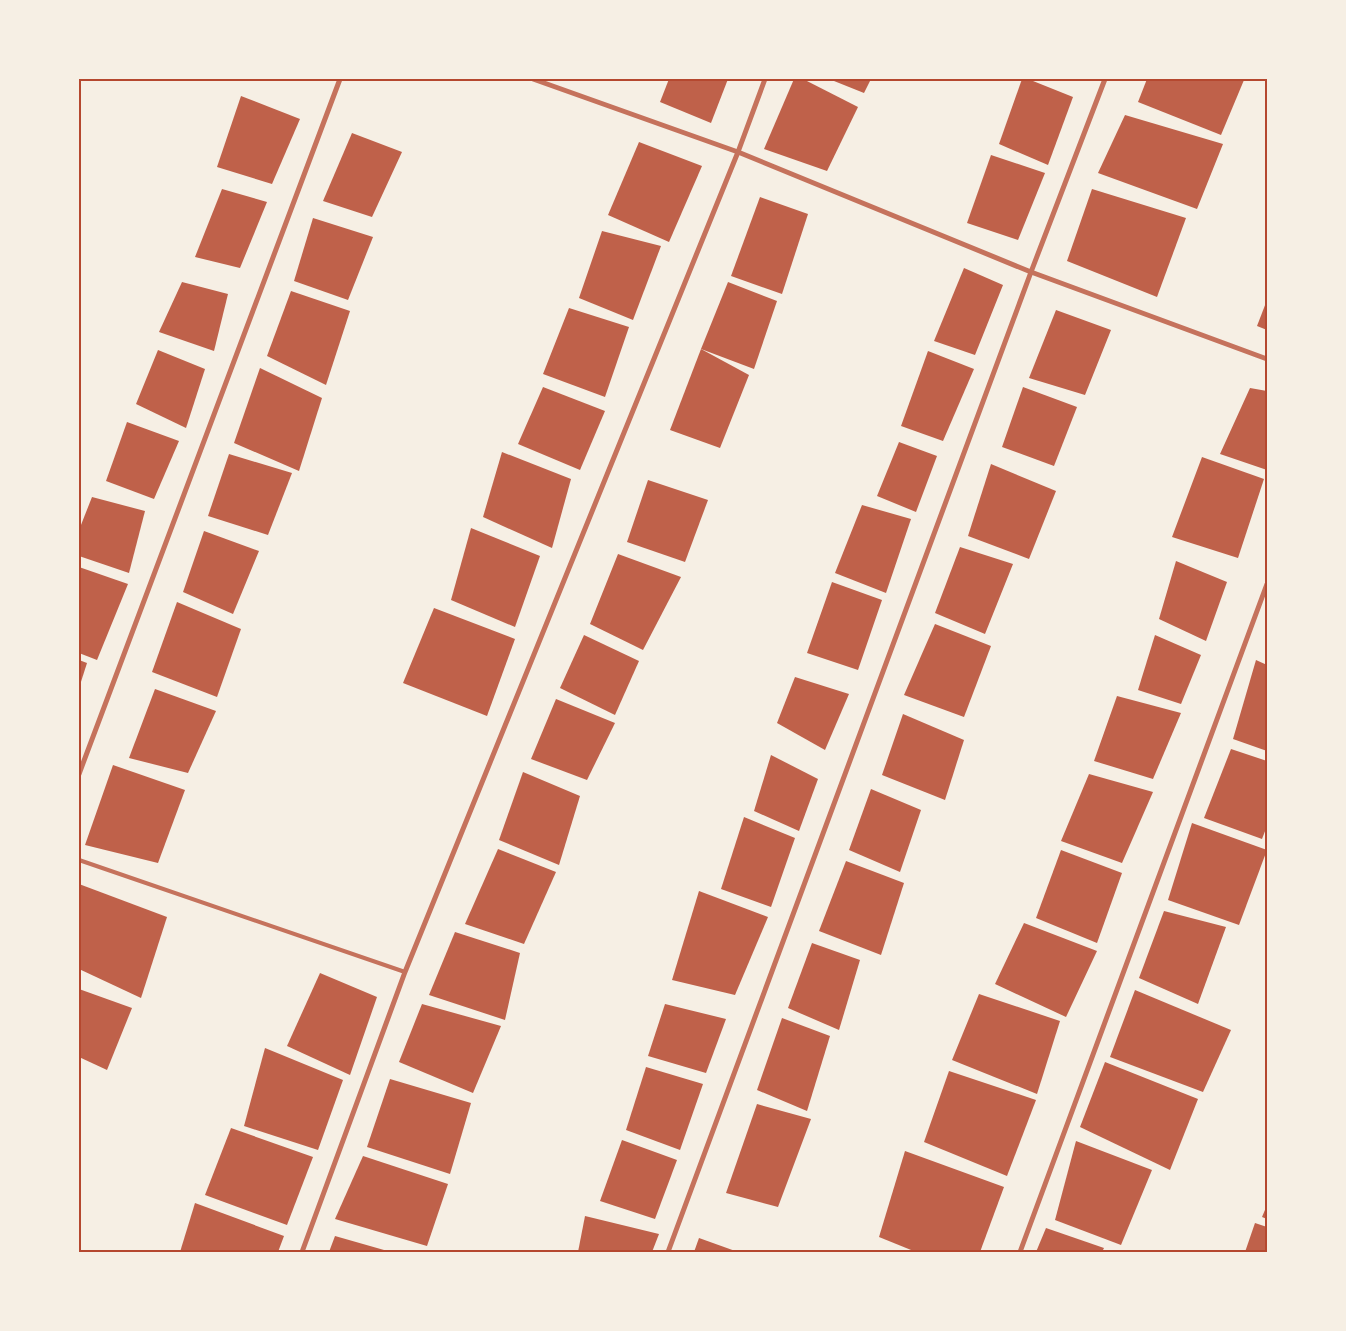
<svg xmlns="http://www.w3.org/2000/svg" width="1346" height="1331" font-family="Overpass,sans-serif">
<rect width="100%" height="100%" fill="#f6efe4"/>
<g fill="#bf614a">
<polygon points="669,79 728,79 711,123 660,102"/>
<polygon points="794,79 803,79 858,107 827,171 764,149"/>
<polygon points="829,79 871,79 864,93"/>
<polygon points="1022,79 1028,79 1073,97 1048,165 999,144"/>
<polygon points="1147,79 1242,79 1244,80 1221,135 1138,102"/>
<polygon points="241,96 300,119 272,184 217,167"/>
<polygon points="1125,115 1223,144 1197,209 1098,173"/>
<polygon points="352,133 402,152 372,217 323,201"/>
<polygon points="639,142 702,166 669,242 608,215"/>
<polygon points="991,155 1045,173 1018,240 967,223"/>
<polygon points="222,189 267,202 240,268 195,257"/>
<polygon points="1092,189 1186,218 1157,297 1067,261"/>
<polygon points="760,197 808,214 782,294 731,276"/>
<polygon points="313,218 373,237 348,300 294,281"/>
<polygon points="602,231 661,246 633,320 579,298"/>
<polygon points="964,268 1003,285 975,355 934,341"/>
<polygon points="182,282 228,294 214,351 159,332"/>
<polygon points="728,282 777,301 754,369 701,349"/>
<polygon points="291,291 350,311 326,385 267,356"/>
<polygon points="1267,300 1267,330 1257,326"/>
<polygon points="569,308 629,327 605,397 543,374"/>
<polygon points="1056,310 1111,330 1085,395 1029,378"/>
<polygon points="701,349 749,375 720,448 670,430"/>
<polygon points="158,350 205,369 186,428 136,404"/>
<polygon points="928,351 974,369 943,441 901,426"/>
<polygon points="260,368 322,398 299,471 234,443"/>
<polygon points="543,387 605,411 580,470 518,444"/>
<polygon points="1023,387 1077,407 1054,466 1002,447"/>
<polygon points="1250,388 1267,391 1267,470 1220,454"/>
<polygon points="127,422 179,441 154,499 106,481"/>
<polygon points="899,442 937,456 916,512 877,496"/>
<polygon points="502,452 571,479 552,548 483,517"/>
<polygon points="229,454 292,473 268,535 208,516"/>
<polygon points="1202,457 1264,479 1238,558 1172,537"/>
<polygon points="991,464 1056,491 1029,559 968,536"/>
<polygon points="648,480 708,500 685,562 627,542"/>
<polygon points="92,497 145,511 129,573 79,556 79,530"/>
<polygon points="862,505 911,519 886,593 835,573"/>
<polygon points="471,528 540,556 515,627 451,600"/>
<polygon points="204,531 259,551 233,614 183,592"/>
<polygon points="960,547 1013,564 985,634 935,613"/>
<polygon points="618,554 681,577 643,650 590,624"/>
<polygon points="1176,561 1227,582 1206,641 1159,619"/>
<polygon points="79,567 128,584 97,660 79,653"/>
<polygon points="832,582 882,600 858,670 807,653"/>
<polygon points="177,602 241,629 217,697 152,672"/>
<polygon points="434,608 515,639 487,716 403,683"/>
<polygon points="935,624 991,646 964,717 904,695"/>
<polygon points="584,635 639,661 615,715 560,688"/>
<polygon points="1155,635 1201,655 1181,704 1138,690"/>
<polygon points="79,660 87,663 79,688"/>
<polygon points="1256,660 1267,665 1267,751 1233,739"/>
<polygon points="795,677 849,694 825,750 777,723"/>
<polygon points="155,689 216,711 188,773 129,758"/>
<polygon points="1117,696 1181,713 1153,779 1094,761"/>
<polygon points="556,699 615,723 587,780 531,759"/>
<polygon points="903,714 964,740 945,800 882,775"/>
<polygon points="1231,749 1267,761 1267,826 1262,839 1204,818"/>
<polygon points="771,755 818,779 799,831 754,811"/>
<polygon points="113,765 185,790 158,863 85,845"/>
<polygon points="523,772 580,796 559,865 499,840"/>
<polygon points="1089,774 1153,792 1122,863 1061,841"/>
<polygon points="871,789 921,810 900,872 849,850"/>
<polygon points="744,817 795,838 771,907 721,889"/>
<polygon points="1192,823 1267,850 1239,925 1168,900"/>
<polygon points="498,849 556,872 524,944 465,924"/>
<polygon points="1061,850 1122,873 1097,943 1036,918"/>
<polygon points="846,861 904,883 881,955 819,931"/>
<polygon points="79,884 167,917 141,998 79,969"/>
<polygon points="699,891 768,917 735,995 672,980"/>
<polygon points="1164,911 1226,927 1198,1004 1139,978"/>
<polygon points="1024,923 1097,951 1066,1017 995,984"/>
<polygon points="455,932 520,953 505,1020 429,995"/>
<polygon points="812,943 860,960 839,1030 788,1008"/>
<polygon points="320,973 377,997 350,1075 287,1046"/>
<polygon points="79,989 132,1008 107,1070 79,1057"/>
<polygon points="1135,990 1231,1030 1203,1092 1110,1057"/>
<polygon points="979,994 1060,1021 1037,1094 952,1060"/>
<polygon points="422,1004 501,1026 473,1093 399,1062"/>
<polygon points="665,1004 726,1019 706,1073 648,1056"/>
<polygon points="782,1018 830,1036 807,1111 757,1090"/>
<polygon points="265,1048 343,1080 318,1150 244,1126"/>
<polygon points="1105,1062 1198,1099 1170,1170 1080,1127"/>
<polygon points="646,1067 703,1084 680,1150 626,1130"/>
<polygon points="949,1071 1036,1100 1007,1176 924,1142"/>
<polygon points="390,1079 471,1103 450,1174 367,1147"/>
<polygon points="757,1104 811,1119 778,1207 726,1193"/>
<polygon points="231,1128 313,1157 287,1225 205,1195"/>
<polygon points="622,1140 677,1160 655,1219 600,1201"/>
<polygon points="1076,1141 1152,1170 1121,1245 1055,1220"/>
<polygon points="905,1151 1004,1187 980,1252 916,1252 879,1237"/>
<polygon points="363,1156 448,1184 427,1246 335,1219"/>
<polygon points="195,1203 284,1236 278,1252 180,1252"/>
<polygon points="1267,1205 1267,1219 1262,1217"/>
<polygon points="585,1216 659,1234 652,1252 578,1252"/>
<polygon points="1255,1223 1267,1227 1267,1252 1245,1252"/>
<polygon points="1046,1228 1104,1248 1102,1252 1036,1252"/>
<polygon points="335,1236 391,1252 329,1252"/>
<polygon points="699,1238 738,1252 694,1252"/>
</g>
<g fill="none" stroke-linecap="round" stroke-linejoin="round">
<polyline stroke="#c5725c" stroke-width="4" points="79,860 405,972"/>
<g stroke="#c5725c" stroke-width="5">
<polyline points="533,79 738,152 1031,272 1267,359"/>
<polyline points="79,774 340,79"/>
<polyline points="302,1252 405,972 738,152 765,79"/>
<polyline points="668,1252 1031,272 1105,79"/>
<polyline points="1020,1252 1267,584"/>
</g>
</g>
<rect width="1346" height="1331" fill="none" stroke="#f6efe4" stroke-width="160"/>
<rect x="80" y="80" width="1186" height="1171" fill="none" stroke="#b5482f" stroke-width="2"/>
</svg>
